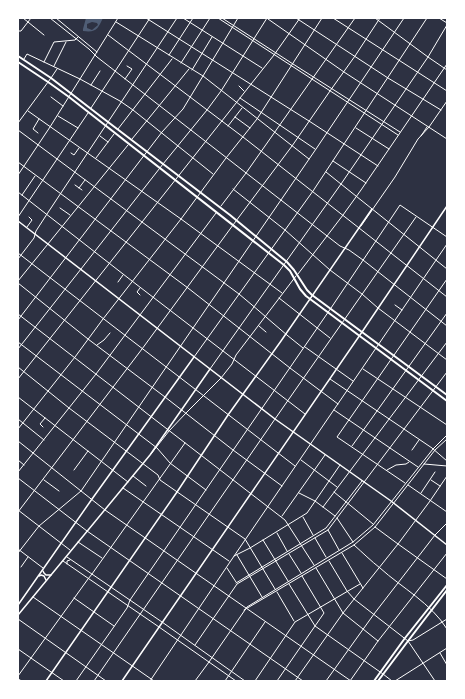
<svg xmlns="http://www.w3.org/2000/svg" width="465" height="699" font-family="Jost,sans-serif">
<rect width="100%" height="100%" fill="#2d3142"/>
<path fill="#4f5d75" fill-rule="evenodd" d="M86,18l4,1 1,-1h12c-5,10 -6,15 -20,13v-2zM92,22l5,1 1,2 -6,5 -5,-2v-4z"/>
<g fill="none" stroke-linecap="round" stroke-linejoin="round">
<g stroke="#fff" stroke-width="1">
<polyline points="23,18 44,35"/>
<polyline points="50,18 89,49 97,57 340,246 349,250 363,260 447,326"/>
<polyline points="56,18 97,52"/>
<polyline points="146,18 309,121 378,166"/>
<polyline points="183,18 262,68"/>
<polyline points="218,18 398,135"/>
<polyline points="222,18 293,64 400,132"/>
<polyline points="296,18 388,78 441,110"/>
<polyline points="333,18 447,91"/>
<polyline points="375,18 428,57 447,70"/>
<polyline points="439,18 447,23"/>
<polyline points="268,19 344,72 447,139"/>
<polyline points="116,22 203,76 309,159"/>
<polyline points="18,31 21,31 31,18"/>
<polyline points="108,35 243,137 447,297"/>
<polyline points="169,55 193,18"/>
<polyline points="24,59 27,54 80,79 120,101 133,110 213,174"/>
<polyline points="44,62 54,42 75,40 78,37"/>
<polyline points="181,63 210,18"/>
<polyline points="54,66 66,42"/>
<polyline points="192,70 212,37"/>
<polyline points="51,78 57,69"/>
<polyline points="125,79 132,69 127,66"/>
<polyline points="91,85 100,71"/>
<polyline points="239,86 244,91"/>
<polyline points="51,97 63,106"/>
<polyline points="240,98 315,149"/>
<polyline points="91,108 150,18"/>
<polyline points="28,111 181,219 282,293"/>
<polyline points="58,116 78,128"/>
<polyline points="235,117 250,128"/>
<polyline points="228,126 242,108"/>
<polyline points="356,128 389,149"/>
<polyline points="118,129 172,59"/>
<path d="M18,130l221,164c22,18 42,37 64,54"/>
<polyline points="38,133 33,129 39,119"/>
<polyline points="100,136 108,142"/>
<polyline points="421,136 427,127"/>
<polyline points="132,139 189,69"/>
<polyline points="71,153 74,155 79,148"/>
<polyline points="96,158 114,134"/>
<polyline points="333,161 366,183"/>
<polyline points="18,162 188,288 290,368 338,404"/>
<polyline points="326,172 447,269"/>
<polyline points="75,185 82,190"/>
<polyline points="79,188 85,180"/>
<polyline points="233,189 285,230 330,270 362,294 378,308 447,360"/>
<polyline points="18,192 132,281 305,414"/>
<polyline points="22,195 35,176"/>
<polyline points="221,206 246,173 355,18"/>
<polyline points="60,208 70,215"/>
<polyline points="18,217 88,113"/>
<polyline points="361,226 395,177 418,139 429,127 447,101"/>
<polyline points="27,227 32,220 29,217"/>
<polyline points="18,253 295,466"/>
<polyline points="18,259 34,238 36,231 47,214 177,18"/>
<polyline points="298,274 343,215 361,190 447,64"/>
<polyline points="18,281 128,145"/>
<polyline points="118,282 123,275"/>
<polyline points="18,283 88,339 165,397 233,450 282,486"/>
<polyline points="140,288 137,292 140,295"/>
<polyline points="279,298 330,338"/>
<polyline points="395,305 402,310"/>
<polyline points="18,314 285,520 314,565"/>
<polyline points="18,320 162,132 183,109 238,18"/>
<polyline points="259,326 266,332"/>
<polyline points="18,342 157,448 170,463 206,490"/>
<polyline points="97,345 104,340 110,333"/>
<polyline points="305,347 353,381"/>
<polyline points="18,349 81,269 163,164 207,110 221,91 267,18"/>
<polyline points="194,357 313,191 427,18"/>
<polyline points="18,367 69,408 158,475 160,480 245,539 275,589"/>
<polyline points="210,369 341,184 428,57 447,25"/>
<polyline points="363,369 447,425"/>
<polyline points="18,379 274,55 300,18"/>
<polyline points="330,379 432,448 447,461"/>
<polyline points="18,397 128,482"/>
<polyline points="334,410 418,467"/>
<polyline points="18,419 44,440"/>
<polyline points="43,427 40,424 45,418"/>
<polyline points="18,429 75,357 103,319 181,219 226,158 257,119 322,18"/>
<polyline points="18,441 105,510 351,681"/>
<polyline points="352,446 447,313"/>
<polyline points="412,450 419,440"/>
<polyline points="151,454 169,431 186,413 221,378 232,364 236,355 296,276"/>
<polyline points="18,460 24,465"/>
<polyline points="301,460 337,487"/>
<polyline points="424,464 447,466"/>
<polyline points="74,470 88,451"/>
<polyline points="387,470 396,465 406,464 409,462"/>
<polyline points="18,472 96,374 216,213"/>
<polyline points="133,476 146,486"/>
<polyline points="18,478 87,531 303,681"/>
<polyline points="44,480 59,491"/>
<polyline points="431,480 440,486"/>
<polyline points="405,483 337,437 447,279"/>
<polyline points="408,485 447,512"/>
<polyline points="123,488 229,561"/>
<polyline points="334,492 373,524"/>
<polyline points="299,493 315,501 335,516"/>
<polyline points="421,493 435,472"/>
<polyline points="323,507 447,342"/>
<polyline points="18,512 142,349 233,225 292,146 330,91 355,56 380,18"/>
<polyline points="282,516 325,455"/>
<polyline points="303,517 313,535"/>
<polyline points="337,518 353,542"/>
<polyline points="375,527 398,544 447,579"/>
<polyline points="328,530 339,550"/>
<polyline points="277,533 287,551"/>
<polyline points="315,538 326,557"/>
<polyline points="263,540 288,581"/>
<polyline points="78,542 102,558"/>
<path d="M354,545c9,8 17,16 26,23 22,20 51,35 67,61"/>
<polyline points="18,549 43,568"/>
<polyline points="18,553 39,526 81,491 316,149 404,18"/>
<polyline points="342,553 363,588"/>
<polyline points="289,554 301,573"/>
<polyline points="237,555 262,597"/>
<polyline points="234,556 250,548 307,513 340,465"/>
<polyline points="329,561 347,591 354,599 408,641 435,681"/>
<polyline points="21,567 28,557"/>
<polyline points="227,568 236,582"/>
<polyline points="316,568 343,613 378,641"/>
<polyline points="236,583 326,528 362,481"/>
<polyline points="289,584 315,626 383,674 392,681"/>
<polyline points="277,592 294,621"/>
<polyline points="33,597 154,681"/>
<polyline points="74,598 114,626"/>
<polyline points="18,619 106,681"/>
<polyline points="408,641 413,640 447,619"/>
<polyline points="195,645 237,584 328,530 447,372"/>
<polyline points="18,649 64,681"/>
<polyline points="440,653 447,665"/>
<polyline points="18,676 88,579 92,574 185,443"/>
<polyline points="76,681 127,608 130,600 331,308 400,205 447,237"/>
<polyline points="94,681 275,419 416,217"/>
<polyline points="150,681 230,562 447,244"/>
<polyline points="195,681 209,662"/>
<polyline points="225,681 265,622"/>
<polyline points="255,681 295,622 360,584"/>
<polyline points="277,681 324,613 302,576"/>
<polyline points="295,681 343,613 398,544 430,501 447,476"/>
<polyline points="326,681 374,614 435,535 447,523"/>
<polyline points="350,681 378,641 447,553"/>
<polyline points="395,681 447,648"/>
</g>
<g stroke="#fff" stroke-width="1">
<polyline points="18,123 51,78"/>
<polyline points="18,175 50,127 118,18"/>
<polyline points="18,510 70,550"/>
<polyline points="67,557 162,622 245,681"/>
<polyline points="63,561 159,627 236,681"/>
<polyline points="67,564 67,561 70,560"/>
<polyline points="244,610 354,545 375,527 435,450 447,439"/>
<polyline points="209,662 247,607 353,542 373,525 433,449 447,435"/>
</g>
<g stroke="#fff" stroke-width="1.5">
<polyline points="18,221 275,419 391,501 447,545"/>
<polyline points="43,571 44,573 46,575 51,575"/>
<polyline points="39,576 41,575 44,576 46,580"/>
<polyline points="18,605 92,499 194,357"/>
<polyline points="18,615 150,455 210,369"/>
<polyline points="18,679 21,681"/>
<polyline points="46,681 177,492 228,415 281,341 372,209"/>
<polyline points="122,681 362,332 447,206"/>
</g>
<g stroke="#fff" stroke-width="2">
<polyline points="18,56 51,78 108,122 230,215 287,262 294,270 307,290 312,295 447,395"/>
<polyline points="18,62 48,82 69,97 284,265 290,271 300,289 306,296 447,401"/>
<polyline points="374,681 405,638 447,585"/>
<polyline points="378,681 408,641 447,590"/>
</g>
</g>
<rect width="465" height="699" fill="none" stroke="#ffffff" stroke-width="38"/>
</svg>
